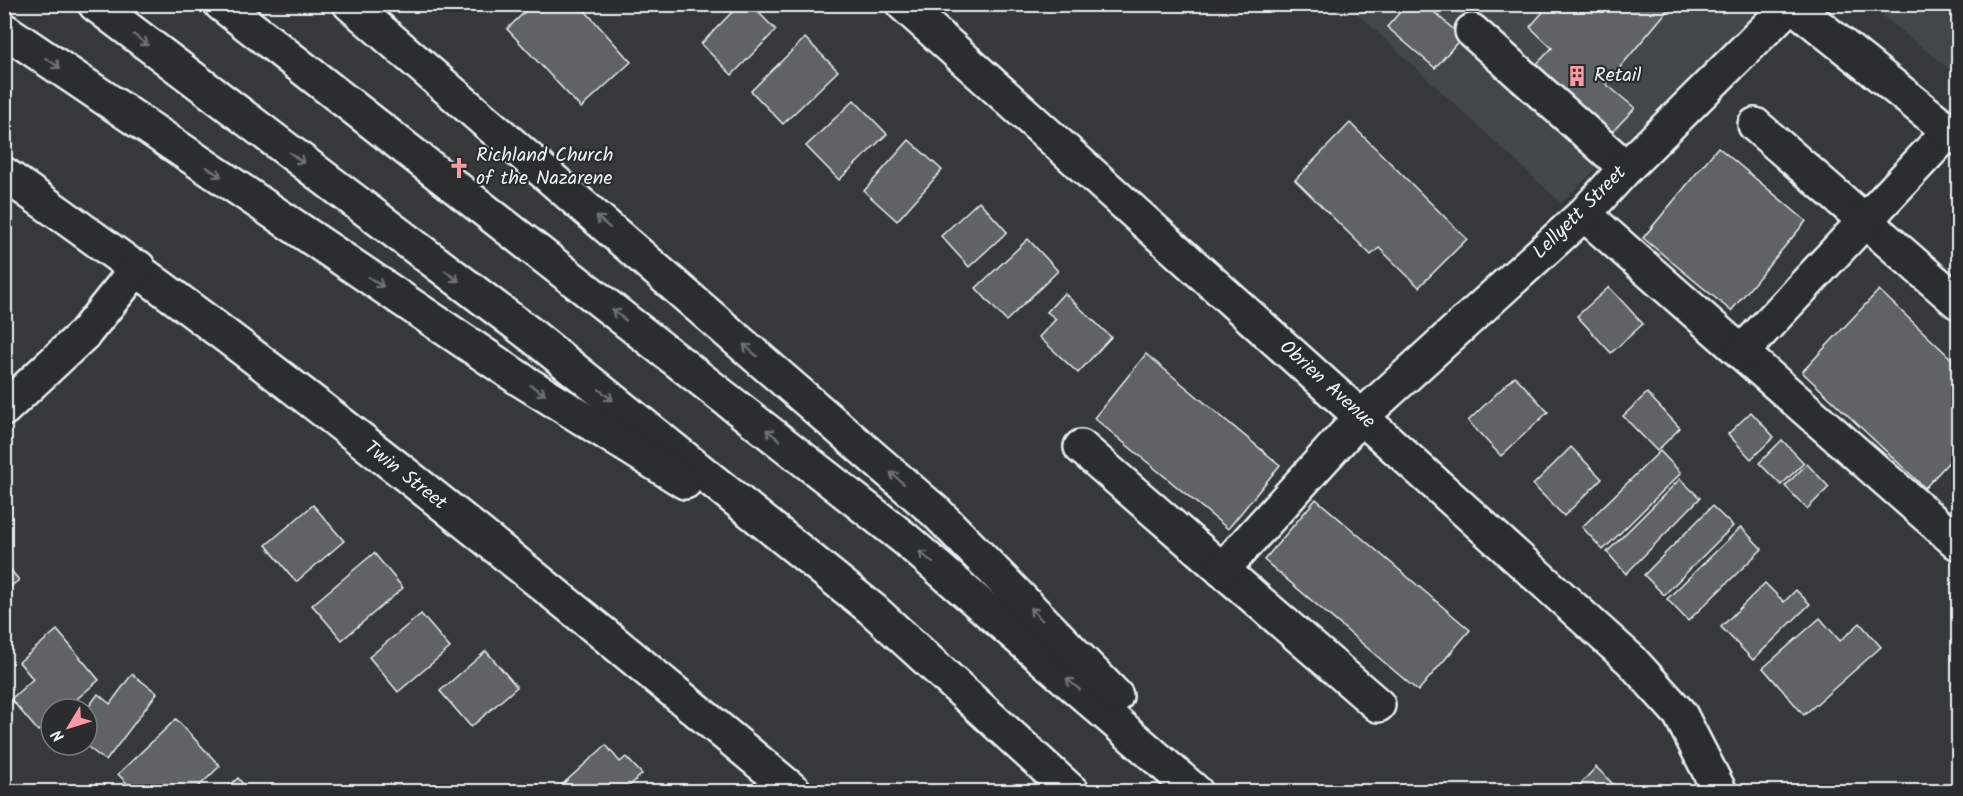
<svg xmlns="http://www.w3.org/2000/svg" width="1963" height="796" font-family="Kalam,sans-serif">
<rect width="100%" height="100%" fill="#35393a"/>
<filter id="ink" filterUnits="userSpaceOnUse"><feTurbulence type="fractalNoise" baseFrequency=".0167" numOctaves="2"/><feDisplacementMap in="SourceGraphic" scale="12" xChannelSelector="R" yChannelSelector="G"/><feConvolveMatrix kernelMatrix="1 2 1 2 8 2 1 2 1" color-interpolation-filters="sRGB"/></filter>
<g filter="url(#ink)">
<g fill="#424647">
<polygon points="1746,4 1756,13 1561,203 1348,5"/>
<polygon points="1869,5 1958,5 1958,76"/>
</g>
<g fill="#5f6365" stroke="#e8f1f8" stroke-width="1.5">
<polygon points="533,4 579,4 631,62 581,108 507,29"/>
<polygon points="740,4 750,4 776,30 732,75 701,44"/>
<polygon points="1407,4 1425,4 1462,37 1435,68 1387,27"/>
<polygon points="1535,4 1673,4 1606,84 1635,108 1609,135 1533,68 1552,48 1530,27 1543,12"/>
<polygon points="805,38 838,71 783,124 751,91"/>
<polygon points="854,100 887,134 839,180 806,146"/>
<polygon points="1350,123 1467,239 1419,287 1379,248 1371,255 1295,180"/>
<polygon points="909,140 942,170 897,221 864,191"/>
<polygon points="1718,147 1806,221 1731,311 1643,238"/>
<polygon points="979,201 1007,232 969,267 941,236"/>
<polygon points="1028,239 1058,271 1006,321 976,288"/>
<polygon points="1609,287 1643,324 1611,353 1577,316"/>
<polygon points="1879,290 1958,365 1958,452 1925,488 1802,372"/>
<polygon points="1064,293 1111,337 1078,373 1039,337 1056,319 1047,312"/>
<polygon points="1146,354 1280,465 1228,529 1094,418"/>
<polygon points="1515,376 1548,412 1501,456 1468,421"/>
<polygon points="1647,393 1680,428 1657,451 1623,416"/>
<polygon points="1751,412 1774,437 1751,459 1728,434"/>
<polygon points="1782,440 1804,463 1781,485 1759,463"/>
<polygon points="1571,447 1602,479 1564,516 1533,485"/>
<polygon points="1660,451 1681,473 1603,550 1582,527"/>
<polygon points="1807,464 1829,487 1807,509 1785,486"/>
<polygon points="1680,479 1700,498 1626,574 1607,552"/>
<polygon points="1316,499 1470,630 1418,691 1264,560"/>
<polygon points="313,505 344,541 296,582 266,545"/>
<polygon points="1712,506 1733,526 1664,595 1644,575"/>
<polygon points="1741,527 1762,549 1688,621 1667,599"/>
<polygon points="374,553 403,588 342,640 312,605"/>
<polygon points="4,562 19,580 4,592"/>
<polygon points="1765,583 1784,602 1796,590 1810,604 1753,660 1721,627"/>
<polygon points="421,614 450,648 398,692 369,657"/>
<polygon points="1820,618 1840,641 1860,623 1881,647 1804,715 1763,668"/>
<polygon points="57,630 99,680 65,709 51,709 51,721 38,731 11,699 33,679 19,662"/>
<polygon points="486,651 517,687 471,727 440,691"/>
<polygon points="132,674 157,693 106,761 85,745 87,709 98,694 110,704"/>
<polygon points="176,719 220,766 193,792 176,792 172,788 168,792 149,792 142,784 135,792 118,774"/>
<polygon points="606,745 620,762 626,757 642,774 623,792 554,792"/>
<polygon points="1596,767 1621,792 1573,792"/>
<polygon points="238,778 250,792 222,792"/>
<polygon points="670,784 677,792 661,792"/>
</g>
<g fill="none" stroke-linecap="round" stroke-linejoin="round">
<defs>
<g id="minor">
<polyline points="903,4 1631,660 1680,714 1720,792"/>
<polyline points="1472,31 1626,168"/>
<polyline points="1755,125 1958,302"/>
<path d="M4,174c274,192 534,404 791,618"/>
<polyline points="1584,214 1958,543"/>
<polyline points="1742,352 1949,131"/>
<polyline points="4,409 85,333 138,267"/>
<polyline points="1081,447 1378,705"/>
<polyline points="1222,570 1362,416 1584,214 1626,168 1791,4"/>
</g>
<polyline id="major" points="1791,4 1958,138"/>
<g id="highway">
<polyline points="95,4 530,334 810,559 872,609 1072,792"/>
<polyline points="221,4 904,538 1196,792"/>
<polyline points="350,4 937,513 1116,696"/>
<polyline points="4,30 523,381 685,482"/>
</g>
</defs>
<use href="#minor" stroke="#e8f1f8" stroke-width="38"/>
<use href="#major" stroke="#e8f1f8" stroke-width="38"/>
<use href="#highway" stroke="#e8f1f8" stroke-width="38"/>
<use href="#minor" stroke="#2a2d2e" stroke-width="33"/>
<use href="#major" stroke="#2a2d2e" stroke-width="33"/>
<use href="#highway" stroke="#2a2d2e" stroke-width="33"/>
</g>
<defs><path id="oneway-shaft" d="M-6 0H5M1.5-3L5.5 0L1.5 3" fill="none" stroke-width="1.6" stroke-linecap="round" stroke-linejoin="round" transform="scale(1.5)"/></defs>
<g stroke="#6c7275">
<use href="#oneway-shaft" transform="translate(141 40) rotate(37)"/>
<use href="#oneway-shaft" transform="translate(53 63) rotate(34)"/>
<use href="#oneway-shaft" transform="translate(297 158) rotate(37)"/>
<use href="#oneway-shaft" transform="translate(214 172) rotate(34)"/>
<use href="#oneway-shaft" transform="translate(603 222) rotate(-139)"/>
<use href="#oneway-shaft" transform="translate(452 276) rotate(37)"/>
<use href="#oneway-shaft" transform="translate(376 282) rotate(34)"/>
<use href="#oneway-shaft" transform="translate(619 315) rotate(-142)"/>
<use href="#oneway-shaft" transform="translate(750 350) rotate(-139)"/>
<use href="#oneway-shaft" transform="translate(538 390) rotate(32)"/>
<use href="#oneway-shaft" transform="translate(606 395) rotate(39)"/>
<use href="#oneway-shaft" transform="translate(773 435) rotate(-142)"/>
<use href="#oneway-shaft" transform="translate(897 478) rotate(-139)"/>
<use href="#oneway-shaft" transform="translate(926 557) rotate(-139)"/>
<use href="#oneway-shaft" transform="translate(1036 614) rotate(-134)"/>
<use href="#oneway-shaft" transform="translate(1073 684) rotate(-139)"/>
</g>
</g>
<defs>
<symbol id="building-bare" viewBox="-9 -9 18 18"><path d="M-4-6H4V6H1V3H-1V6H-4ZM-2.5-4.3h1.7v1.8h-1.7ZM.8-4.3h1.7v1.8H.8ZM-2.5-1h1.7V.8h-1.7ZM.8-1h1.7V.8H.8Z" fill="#ff9aa2" stroke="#2a2d2e" stroke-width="2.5" paint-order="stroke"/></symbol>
<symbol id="church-bare" viewBox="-9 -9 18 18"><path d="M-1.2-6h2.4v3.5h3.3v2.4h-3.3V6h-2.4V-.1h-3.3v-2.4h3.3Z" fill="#ff9aa2" stroke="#2a2d2e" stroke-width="2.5" paint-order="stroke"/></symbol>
</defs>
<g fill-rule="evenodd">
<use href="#building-bare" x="1562" y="61" width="30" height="30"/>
<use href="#church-bare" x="444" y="153" width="30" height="30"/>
</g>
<g text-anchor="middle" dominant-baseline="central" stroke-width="4.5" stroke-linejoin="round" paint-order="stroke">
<g font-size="20" fill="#e8f1f8" stroke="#2a2d2e" text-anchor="start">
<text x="1594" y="76">Retail</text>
<text x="476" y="156">Richland Church<tspan x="476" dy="23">of the Nazarene</tspan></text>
</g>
<g font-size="20" fill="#e8f1f8" stroke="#2a2d2e">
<text transform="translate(1580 213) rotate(-45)">Lellyett Street</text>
<text transform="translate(1327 385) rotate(42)">Obrien Avenue</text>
<text transform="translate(405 476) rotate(38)">Twin Street</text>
</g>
</g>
<rect width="1963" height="796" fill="none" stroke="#2a2d2e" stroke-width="24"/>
<rect x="12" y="12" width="1939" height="772" fill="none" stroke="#e8f1f8" stroke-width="2" filter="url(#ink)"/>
<g transform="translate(69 727) rotate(232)"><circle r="28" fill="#2a2d2e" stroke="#767b7f" stroke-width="1.5"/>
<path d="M0-4.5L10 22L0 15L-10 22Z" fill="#ff9aa2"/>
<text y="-9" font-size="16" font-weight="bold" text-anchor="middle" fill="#e8f1f8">N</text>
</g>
</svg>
